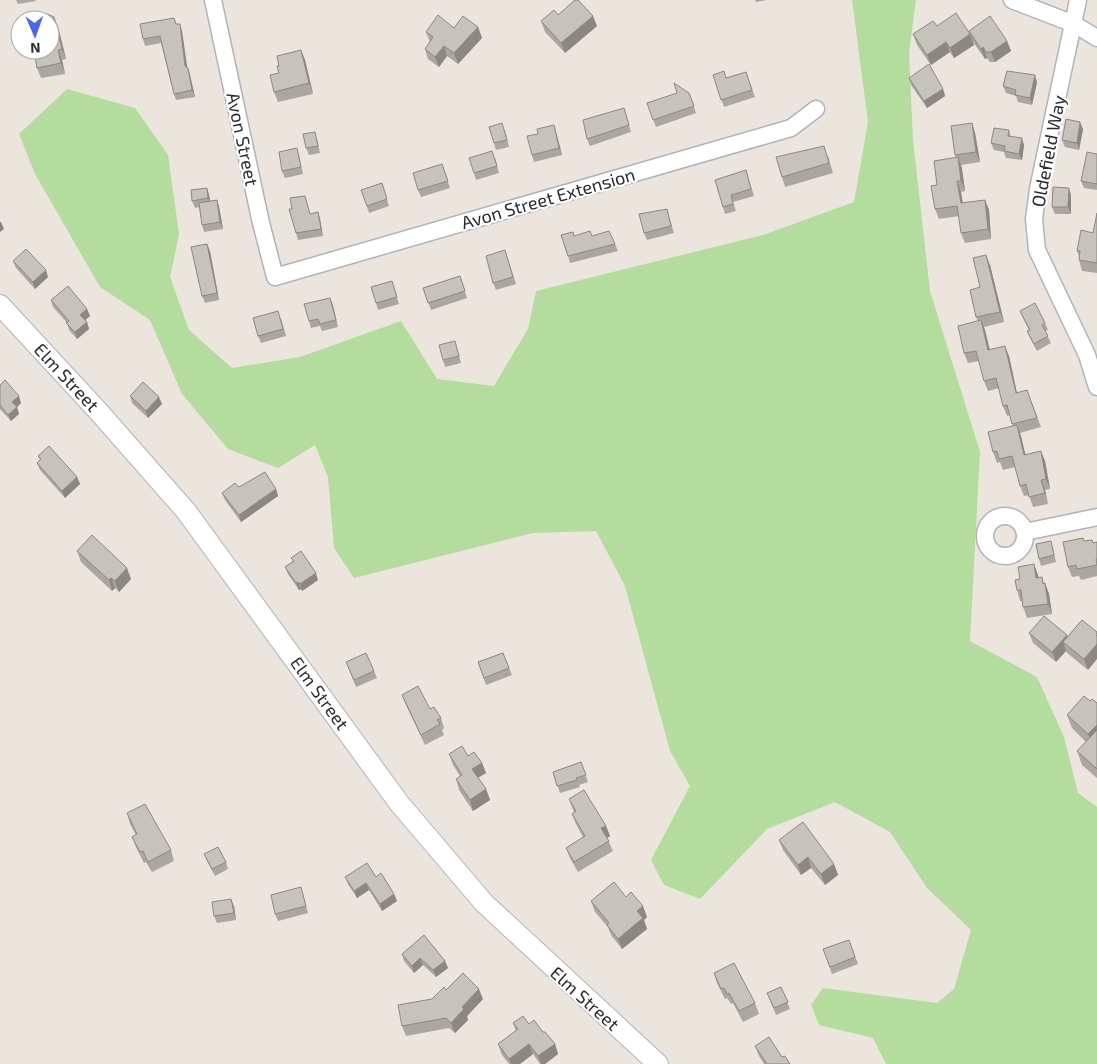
<svg xmlns="http://www.w3.org/2000/svg" width="1097" height="1064" font-family="'Exo 2',sans-serif">
<rect width="100%" height="100%" fill="#ebe5dd"/>
<polygon fill="#b3dc9e" points="852,0 916,0 909,53 913,140 930,291 980,452 970,641 1037,677 1064,737 1078,793 1097,807 1097,1064 886,1064 873,1038 819,1025 811,1005 823,988 937,1003 954,989 971,930 927,888 890,832 835,802 767,829 700,899 664,885 651,860 690,786 670,751 625,586 596,531 533,533 354,578 334,548 328,477 315,445 278,468 228,449 182,394 150,320 100,287 35,174 19,134 67,89 135,108 168,155 179,234 170,277 189,330 232,368 300,357 401,321 437,379 494,386 528,329 536,291 763,235 854,202 868,122"/>
<g fill="none" stroke-linecap="round" stroke-linejoin="round">
<defs>
<g id="minor">
<polyline points="213,0 261,223 275,277 791,128 816,109"/>
<polyline points="1012,0 1074,24 1097,38"/>
<polyline points="1078,0 1038,189 1034,219 1037,250 1087,355 1097,387"/>
<circle cx="1005" cy="536" r="20"/>
<polyline points="1025,532 1097,517"/>
</g>
<polyline id="tertiary" points="0,305 98,411 186,511 399,803 484,903 658,1064"/>
</defs>
<use href="#minor" stroke="#b0b3bc" stroke-width="19"/>
<use href="#tertiary" stroke="#b0b3bc" stroke-width="22"/>
<use href="#minor" stroke="#fff" stroke-width="16"/>
<use href="#tertiary" stroke="#fff" stroke-width="20"/>
</g>
<g fill="#aaa7a2">
<polygon points="16,0 35,0 36,1 18,4"/>
<polygon points="755,0 767,0 756,2"/>
<polygon points="558,15 597,26 565,53 545,32 541,21"/>
<polygon points="177,24 182,31 187,67 188,68 190,75 195,97 176,100 174,94 161,43 145,46 143,39"/>
<polygon points="937,26 970,33 1007,41 1011,51 995,62 990,62 987,58 985,59 973,42 974,45 954,58 950,52 931,65 917,45 913,34"/>
<polygon points="58,27 66,59 62,60 65,74 41,78 37,68"/>
<polygon points="478,27 482,38 458,64 447,56 439,67 428,59 425,49 430,42 426,32 454,28"/>
<polygon points="301,50 305,60 313,94 278,102 274,92 279,73"/>
<polygon points="746,72 755,97 724,107 713,75 726,78"/>
<polygon points="909,78 943,89 945,96 927,108 911,85"/>
<polygon points="1037,82 1032,105 1018,102 1016,96 1006,93 1003,86"/>
<polygon points="689,93 696,113 656,127 647,103"/>
<polygon points="624,108 631,132 590,146 587,139"/>
<polygon points="972,123 975,133 980,162 961,165 965,191 961,192 963,203 985,200 989,210 991,239 965,243 961,233 959,216 939,219 935,209 937,185 956,157 955,155"/>
<polygon points="1083,129 1079,150 1065,147 1062,140"/>
<polygon points="505,130 509,147 496,150 494,143"/>
<polygon points="1009,130 1011,137 1024,145 1022,160 1006,158 1004,152 994,150 991,143"/>
<polygon points="556,132 562,155 534,162 532,155"/>
<polygon points="317,139 320,153 309,155 306,148"/>
<polygon points="1097,154 1097,190 1084,188 1081,181"/>
<polygon points="299,155 303,174 285,178 282,171"/>
<polygon points="828,156 833,173 785,187 782,177"/>
<polygon points="495,158 499,173 476,180 474,173"/>
<polygon points="442,164 450,188 421,197 418,190"/>
<polygon points="746,170 754,196 733,202 736,211 725,214 723,207"/>
<polygon points="382,183 389,206 369,213 361,190"/>
<polygon points="207,188 209,195 210,201 217,200 219,207 223,229 204,232 202,225 199,207 195,208 192,201"/>
<polygon points="1071,195 1071,214 1055,214 1052,207"/>
<polygon points="667,209 674,233 647,240 644,233"/>
<polygon points="318,212 320,219 323,236 298,240 296,233 311,214"/>
<polygon points="1097,213 1097,273 1082,271 1079,260 1079,256 1077,251 1093,233"/>
<polygon points="574,236 592,236 615,244 618,251 570,263 568,256"/>
<polygon points="207,244 210,251 219,300 205,303 202,296"/>
<polygon points="505,250 516,284 496,290 493,283"/>
<polygon points="13,261 48,277 35,289 16,268"/>
<polygon points="990,265 1004,322 984,327 990,350 1009,356 1017,393 1027,390 1041,427 1020,433 1025,455 1045,461 1050,489 1045,490 1048,504 1033,507 1029,495 1024,496 1020,486 1015,467 1003,470 1000,462 997,463 993,452 1013,426 1010,415 1007,416 1003,406 999,388 988,391 984,381 979,361 968,363 964,353 978,321 976,317 980,287"/>
<polygon points="460,276 467,298 431,310 423,288"/>
<polygon points="392,281 399,304 378,310 376,303"/>
<polygon points="330,298 338,327 322,331 320,326 311,328 309,321"/>
<polygon points="51,300 87,309 90,316 85,320 87,322 89,329 77,339 69,330 67,323 53,307"/>
<polygon points="1020,311 1045,323 1048,330 1045,331 1051,343 1037,351 1030,338 1027,331 1029,330 1023,318"/>
<polygon points="281,318 286,336 261,343 258,336"/>
<polygon points="455,341 461,363 445,367 443,360"/>
<polygon points="0,385 21,403 17,407 19,414 11,421 0,409"/>
<polygon points="130,396 162,404 148,418 132,403"/>
<polygon points="38,456 77,477 80,484 65,498 40,470 37,463 40,460"/>
<polygon points="239,487 276,489 278,496 241,522 225,500 222,493"/>
<polygon points="1092,540 1093,543 1097,542 1097,576 1081,580 1079,576 1072,577 1068,567 1084,541"/>
<polygon points="1053,548 1056,562 1041,566 1039,559"/>
<polygon points="77,551 131,579 119,592 115,588 112,591 81,562"/>
<polygon points="291,558 318,580 302,591 301,589 299,590 288,574 285,567 293,561"/>
<polygon points="1034,564 1038,577 1042,577 1044,583 1045,583 1049,594 1052,614 1027,618 1023,607 1022,601 1020,601 1017,590 1020,579"/>
<polygon points="1082,620 1088,670 1067,653 1066,651 1056,662 1033,643 1029,633 1067,635 1067,637"/>
<polygon points="503,653 512,675 486,685 478,662"/>
<polygon points="346,662 374,671 377,678 356,687"/>
<polygon points="402,695 430,709 441,718 444,728 442,730 444,735 425,745 406,705"/>
<polygon points="1090,701 1097,703 1097,778 1082,765 1077,751 1086,742 1072,728 1067,715"/>
<polygon points="449,754 468,756 482,763 486,773 478,778 486,789 490,800 473,811 459,790 456,779 460,776 453,765"/>
<polygon points="581,762 588,782 579,785 580,787 560,793 553,772"/>
<polygon points="569,799 606,826 610,836 607,838 613,851 578,872 570,858 566,848 583,837 576,824 572,814 574,812"/>
<polygon points="127,813 171,850 174,861 152,872 146,862 144,863 136,847 132,837 136,835 130,824"/>
<polygon points="779,840 834,864 838,875 825,885 811,868 801,875 783,850"/>
<polygon points="204,854 226,862 228,869 215,876 207,861"/>
<polygon points="345,877 376,877 394,894 397,901 382,911 369,890 357,898 348,884"/>
<polygon points="303,894 308,913 278,921 275,914"/>
<polygon points="626,897 647,917 644,920 647,929 622,949 611,935 608,927 595,912 591,901"/>
<polygon points="234,906 236,920 217,923 214,916"/>
<polygon points="849,940 858,964 832,974 823,949"/>
<polygon points="402,954 445,961 448,968 436,977 423,965 414,973 404,961"/>
<polygon points="714,973 755,1003 759,1014 743,1022 733,1003 731,1004 727,998 725,999 717,983"/>
<polygon points="781,987 790,1009 776,1015 767,993"/>
<polygon points="446,990 483,999 467,1016 468,1020 455,1033 449,1028 406,1036 402,1026 432,999"/>
<polygon points="513,1023 529,1024 543,1032 555,1044 558,1054 545,1064 540,1064 533,1054 520,1064 509,1064 502,1055 498,1044 516,1031"/>
<polygon points="755,1046 782,1057 790,1064 764,1064 759,1056"/>
</g>
<g fill="#8b8884">
<polygon points="593,16 597,26 565,53 561,43"/>
<polygon points="54,17 58,27 66,59 62,49"/>
<polygon points="180,24 182,31 188,73 185,66"/>
<polygon points="478,27 482,38 458,64 454,53"/>
<polygon points="970,34 974,45 954,58 950,48"/>
<polygon points="1007,41 1011,51 995,62 991,52"/>
<polygon points="946,42 950,52 931,65 927,55"/>
<polygon points="444,46 447,56 439,67 435,57"/>
<polygon points="983,47 987,58 985,59 981,49"/>
<polygon points="58,50 62,60 65,74 61,63"/>
<polygon points="301,50 305,60 313,94 309,83"/>
<polygon points="188,68 190,75 195,97 192,90"/>
<polygon points="1035,75 1037,82 1032,105 1030,98"/>
<polygon points="943,89 945,96 927,108 924,101"/>
<polygon points="1080,122 1083,129 1079,150 1077,143"/>
<polygon points="972,123 975,133 980,162 976,152"/>
<polygon points="554,125 556,132 562,155 559,148"/>
<polygon points="1022,138 1024,145 1022,160 1019,154"/>
<polygon points="958,157 962,168 965,191 961,181"/>
<polygon points="957,181 961,192 964,214 961,203"/>
<polygon points="207,188 209,195 211,205 208,198"/>
<polygon points="1069,188 1071,195 1071,214 1068,207"/>
<polygon points="217,200 219,207 223,229 220,222"/>
<polygon points="985,200 989,210 991,239 988,229"/>
<polygon points="318,212 320,219 323,236 321,229"/>
<polygon points="0,222 1,222 4,229 0,232"/>
<polygon points="207,244 210,251 219,300 217,293"/>
<polygon points="986,255 990,265 1004,322 1000,312"/>
<polygon points="46,270 48,277 35,289 33,282"/>
<polygon points="330,298 333,305 338,327 336,320"/>
<polygon points="87,309 90,316 83,322 80,315"/>
<polygon points="981,320 985,330 992,360 988,350"/>
<polygon points="87,322 89,329 77,339 75,332"/>
<polygon points="1005,346 1009,356 1019,403 1016,393"/>
<polygon points="19,396 21,403 17,407 19,414 11,421 8,415 12,402"/>
<polygon points="159,397 162,404 148,418 146,411"/>
<polygon points="1017,425 1021,436 1028,465 1024,455"/>
<polygon points="1041,451 1045,461 1050,489 1046,479"/>
<polygon points="77,477 80,484 65,498 62,491"/>
<polygon points="1041,480 1045,490 1048,504 1045,493"/>
<polygon points="276,489 278,496 241,522 239,515"/>
<polygon points="1034,564 1038,575 1040,588 1036,578"/>
<polygon points="127,568 131,579 119,592 115,581"/>
<polygon points="316,573 318,580 302,591 300,584"/>
<polygon points="111,578 115,588 112,591 109,580"/>
<polygon points="298,582 301,589 299,590 296,583"/>
<polygon points="1045,583 1049,594 1052,614 1048,604"/>
<polygon points="1067,635 1070,645 1063,642 1066,651 1056,662 1052,652"/>
<polygon points="1097,644 1097,659 1088,670 1084,659"/>
<polygon points="1097,725 1097,744 1093,748 1088,734"/>
<polygon points="482,763 486,773 476,779 472,769"/>
<polygon points="486,789 490,800 473,811 470,800"/>
<polygon points="606,826 610,836 605,839 601,828"/>
<polygon points="808,857 811,868 801,875 798,865"/>
<polygon points="834,864 838,875 825,885 821,874"/>
<polygon points="366,883 369,890 357,898 354,891"/>
<polygon points="394,894 397,901 382,911 380,904"/>
<polygon points="231,899 234,906 236,920 234,913"/>
<polygon points="643,906 647,917 644,920 647,929 622,949 618,939 637,911"/>
<polygon points="420,958 423,965 414,973 412,966"/>
<polygon points="445,961 448,968 436,977 433,970"/>
<polygon points="479,989 483,999 467,1016 468,1020 455,1033 451,1023 462,1007"/>
<polygon points="529,1044 533,1054 520,1064 511,1064 509,1059"/>
<polygon points="555,1044 558,1054 545,1064 541,1064 538,1056"/>
</g>
<g fill="#c6c2bc" stroke="#8b8884">
<polygon points="575,0 578,0 593,16 561,43 541,21 554,10 558,15"/>
<polygon points="956,13 970,34 950,48 946,42 927,55 913,34 933,21 937,26"/>
<polygon points="47,14 54,17 62,49 58,50 61,63 37,68 34,50 50,50 50,20 28,20 28,18"/>
<polygon points="438,15 454,28 463,16 478,27 454,53 444,46 435,57 425,49 433,37 426,32"/>
<polygon points="990,16 1007,41 991,52 986,52 983,47 981,49 969,31"/>
<polygon points="174,18 176,24 180,24 185,66 188,68 192,90 174,94 160,36 143,39 140,24"/>
<polygon points="301,50 309,83 274,92 270,75 279,73 277,66 279,66 277,56"/>
<polygon points="929,64 943,89 924,101 909,78"/>
<polygon points="724,71 726,78 746,72 752,90 721,100 713,75"/>
<polygon points="1007,71 1035,75 1030,98 1015,95 1016,90 1003,86"/>
<polygon points="674,83 689,93 694,106 653,120 647,103 677,93"/>
<polygon points="624,108 629,125 587,139 583,120"/>
<polygon points="1066,119 1080,122 1077,143 1062,140"/>
<polygon points="502,123 507,140 494,143 489,127"/>
<polygon points="972,123 976,152 955,155 951,126"/>
<polygon points="554,125 559,148 532,155 527,136 538,134 537,129"/>
<polygon points="994,128 1009,130 1008,136 1022,138 1019,154 1004,151 1005,146 991,143"/>
<polygon points="315,132 318,146 306,148 303,134"/>
<polygon points="824,146 829,163 782,177 776,157"/>
<polygon points="297,148 301,167 282,171 279,152"/>
<polygon points="492,151 497,166 474,173 469,158"/>
<polygon points="1087,152 1097,154 1097,184 1081,181"/>
<polygon points="958,157 961,181 957,181 961,203 985,200 988,229 961,233 957,206 935,209 931,186 937,185 934,161"/>
<polygon points="442,164 448,181 418,190 413,173"/>
<polygon points="746,170 751,189 731,195 733,204 723,207 715,180"/>
<polygon points="382,183 387,199 367,206 361,190"/>
<polygon points="1053,187 1069,188 1068,207 1052,207"/>
<polygon points="207,188 208,198 192,201 191,190"/>
<polygon points="305,196 310,214 318,212 321,229 296,233 289,209 292,209 290,198"/>
<polygon points="217,200 220,222 202,225 199,203"/>
<polygon points="667,209 671,226 644,233 639,214"/>
<polygon points="1097,213 1097,263 1079,260 1080,251 1077,251 1081,230 1093,233"/>
<polygon points="590,231 592,236 609,231 615,244 568,256 561,235 573,232 574,236"/>
<polygon points="207,244 217,293 202,296 191,247"/>
<polygon points="26,249 46,270 33,282 13,261"/>
<polygon points="505,250 513,277 493,283 486,256"/>
<polygon points="986,255 1000,312 976,317 970,290 980,287 973,258"/>
<polygon points="460,276 465,291 428,303 423,288"/>
<polygon points="392,281 397,297 376,303 371,287"/>
<polygon points="68,286 87,309 80,315 87,322 75,332 66,323 69,321 51,300"/>
<polygon points="330,298 336,320 320,324 318,319 309,321 304,304"/>
<polygon points="1035,303 1045,323 1042,325 1048,336 1034,344 1027,331 1030,330 1020,311"/>
<polygon points="278,311 283,329 258,336 253,318"/>
<polygon points="981,320 988,350 1005,346 1016,393 1027,390 1037,418 1012,424 1007,405 1003,406 996,378 984,381 976,351 964,353 958,326"/>
<polygon points="455,341 459,356 443,360 439,345"/>
<polygon points="5,380 19,396 12,402 17,407 8,415 0,405 0,385"/>
<polygon points="143,382 159,397 146,411 130,396"/>
<polygon points="1017,425 1024,455 1041,451 1046,479 1041,480 1045,493 1029,497 1026,484 1020,486 1012,456 999,459 997,451 993,452 988,432"/>
<polygon points="49,446 77,477 62,491 37,463 41,459 38,456"/>
<polygon points="265,472 276,489 239,515 222,493 235,483 239,487"/>
<polygon points="92,535 127,568 115,581 111,578 109,580 77,551"/>
<polygon points="1083,538 1084,541 1092,540 1093,543 1097,542 1097,559 1096,559 1097,565 1077,569 1076,565 1068,567 1063,542"/>
<polygon points="1051,541 1054,555 1039,559 1036,544"/>
<polygon points="301,551 316,573 300,584 298,582 296,583 285,567 294,561 291,558"/>
<polygon points="1034,564 1036,578 1042,577 1043,584 1045,583 1048,604 1023,607 1021,590 1017,590 1015,580 1020,579 1018,567"/>
<polygon points="1044,616 1067,635 1052,652 1029,633"/>
<polygon points="1082,620 1097,632 1096,635 1097,636 1097,644 1084,659 1063,642"/>
<polygon points="366,653 374,671 354,680 346,662"/>
<polygon points="503,653 509,668 484,678 478,662"/>
<polygon points="418,686 430,709 434,707 441,718 437,720 440,724 421,735 402,695"/>
<polygon points="1084,696 1090,701 1092,699 1097,703 1097,725 1088,734 1067,715"/>
<polygon points="1097,730 1097,769 1077,751"/>
<polygon points="462,746 468,756 474,752 482,763 472,769 486,789 470,800 456,779 462,775 449,754"/>
<polygon points="581,762 586,775 576,778 577,780 557,786 553,772"/>
<polygon points="584,790 606,826 601,828 609,841 574,862 566,848 585,836 572,814 576,811 569,799"/>
<polygon points="145,804 171,850 148,862 143,851 140,852 132,837 137,834 127,813"/>
<polygon points="803,822 834,864 821,874 808,857 798,865 779,840"/>
<polygon points="218,847 226,862 212,869 204,854"/>
<polygon points="367,863 376,877 381,873 394,894 380,904 366,883 354,891 345,877"/>
<polygon points="614,882 626,897 631,892 643,906 637,911 643,918 618,939 607,925 609,923 591,901"/>
<polygon points="301,887 306,906 275,914 271,895"/>
<polygon points="231,899 234,913 214,916 212,902"/>
<polygon points="424,935 445,961 433,970 420,958 412,966 402,954"/>
<polygon points="849,940 855,957 830,967 823,949"/>
<polygon points="734,963 755,1003 739,1011 729,993 727,994 724,988 721,989 714,973"/>
<polygon points="463,973 479,989 462,1007 464,1009 451,1023 446,1018 402,1026 398,1005 432,999 444,987 446,990"/>
<polygon points="781,987 788,1002 774,1008 767,993"/>
<polygon points="523,1016 529,1024 534,1020 543,1032 545,1032 555,1044 538,1056 529,1044 509,1059 498,1044 518,1029 513,1023"/>
<polygon points="769,1037 782,1057 785,1056 790,1064 767,1064 755,1046"/>
</g>
<g text-anchor="middle" dominant-baseline="central" stroke-width="4.5" stroke-linejoin="round" paint-order="stroke">
<g font-size="18" fill="#2a2a2a" stroke="#fff">
<text transform="translate(243 139) rotate(78)">Avon Street</text>
<text transform="translate(1048 151) rotate(-79)">Oldefield Way</text>
<text transform="translate(548 198) rotate(-16)">Avon Street Extension</text>
<text transform="translate(67 377) rotate(47)">Elm Street</text>
<text transform="translate(320 693) rotate(54)">Elm Street</text>
<text transform="translate(585 998) rotate(42)">Elm Street</text>
</g>
</g>
<g transform="translate(35 35) rotate(178)"><circle r="24" fill="#ffffff" stroke="#aaaaaa"/>
<path d="M0-4L9 19L0 12L-9 19Z" fill="#4b67ea"/>
<text y="-8" font-size="14" font-weight="bold" text-anchor="middle" fill="#2a2a2a">N</text>
</g>
</svg>
